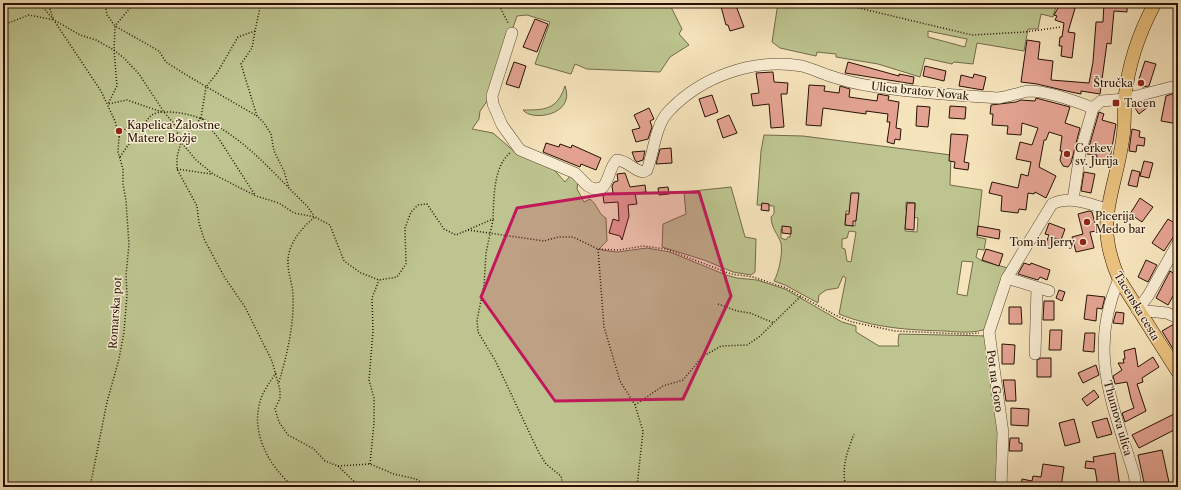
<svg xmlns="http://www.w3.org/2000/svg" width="1181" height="490" font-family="'Libre Caslon Text',serif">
<rect width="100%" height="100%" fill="#f6e4bc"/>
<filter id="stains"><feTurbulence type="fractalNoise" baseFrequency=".005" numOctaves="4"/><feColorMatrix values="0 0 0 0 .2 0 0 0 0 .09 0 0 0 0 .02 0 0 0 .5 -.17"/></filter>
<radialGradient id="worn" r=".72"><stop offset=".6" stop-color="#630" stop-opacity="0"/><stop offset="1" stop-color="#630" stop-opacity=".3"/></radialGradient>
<g fill="#bdc48f" stroke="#726a4a" fill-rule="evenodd">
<path d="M3,3h666l13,26 -3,5 10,11 -19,12 -10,15 -73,-3 -12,-5 -4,10 -36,-10 15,-42 -23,-7 -10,1 -29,84 -8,11 -1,8 -7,10 21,4 23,20 33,11 16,18 6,-7 7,5 -1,9 7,13 6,-3c8,6 8,15 16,19l1,23 -7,7 1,2 16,2 30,-4 23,4 56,23 11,3 20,2 28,9 57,33 14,4v6l23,14h20l-1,-4 1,-8 90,2 13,96v55h-999z"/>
<path d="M778,3h279l-4,14 -12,-3 -3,15h-10l-4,22 -47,-8 -4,21 -19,-2 -2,2 -27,-6 -5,19 -42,-13 -42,-7v-3l-19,-2 -1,4 -36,-8 -8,-6zM928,31l39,8 -2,8 -37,-10z"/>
<path d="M565,86c11,29 -33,36 -42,24 22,0 34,0 42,-24z"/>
<path d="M764,135l39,1 148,19 -1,30 32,5 -5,47 9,2 -2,11 -6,-1 -2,8 6,4 26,7 -20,60c-13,6 -29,4 -43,3 -37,-1 -71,-3 -106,-17l7,-36 -3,-2 -5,12 -12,2 -7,5 -1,8 -33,-18 -11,-4c5,-9 9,-28 7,-38 -4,-11 -9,-13 -10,-26l3,-3v-8l-17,-1 4,-54zM906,202l9,1v7h-9zM846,211l10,1 -1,14 -10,-1zM906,216l12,2 -1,14 -12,-1zM781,229l10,1 -1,7h-2l-2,3 -5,-2zM849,231l7,1 -5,30 -4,-1 -2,-12 -3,-1v-9l5,-1zM962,261l11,1 -6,34 -10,-2z"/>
<polygon points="731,187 745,237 756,239 755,272 751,275 733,272 704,260 662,247 663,224 686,214 684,192"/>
</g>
<g fill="#e4a392" stroke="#261104">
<polygon points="720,3 735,3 744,27 730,31 728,25 726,25"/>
<polygon points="1061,3 1076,5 1068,32 1075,33 1072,58 1061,56 1062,46 1059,46 1060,37 1062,37 1064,23 1055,20 1057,16 1054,15"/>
<polygon points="1104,3 1127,3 1127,12 1114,11 1111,44 1107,43 1100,94 1081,91 1081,94 1071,92 1037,84 1021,82 1027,40 1040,42 1038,59 1053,61 1051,80 1089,83 1093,62 1096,22 1103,22"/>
<polygon points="535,19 548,24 537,52 523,47"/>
<polygon points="1145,61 1156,64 1149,86 1143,87 1137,85"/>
<polygon points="514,62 526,66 519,88 506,84"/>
<polygon points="848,62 899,76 899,74 914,77 913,84 845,73"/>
<polygon points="925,66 946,71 944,81 923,76"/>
<polygon points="773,72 774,82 788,83 787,94 781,94 784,127 771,128 769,104 753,106 751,94 759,93 756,73"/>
<polygon points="974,74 986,77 983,90 959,86 961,75 973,78"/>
<polygon points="809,85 825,86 824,91 839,93 840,86 850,89 849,97 877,101 878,94 889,96 888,100 899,102 896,128 901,129 900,140 895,139 894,144 887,142 890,122 887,122 888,114 866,111 866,114 823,108 821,126 806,125"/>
<polygon points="1175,93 1178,93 1178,124 1161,121 1166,96"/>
<polygon points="712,95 718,112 705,117 699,99"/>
<polygon points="1036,98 1070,107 1065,123 1080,128 1071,163 1068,167 1063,166 1060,160 1062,151 1060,151 1062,136 1049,132 1046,140 1044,140 1039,167 1056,176 1046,198 1035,192 1034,194 1028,193 1026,210 1019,209 1018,213 1001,211 1002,196 989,193 992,182 1018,188 1021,174 1028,176 1031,162 1016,159 1020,142 1032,145 1038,128 1022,123 1021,135 1007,134 1008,126 992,125 993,114 990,114 991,105 1016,102 1021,100 1035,101"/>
<polygon points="1144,101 1148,107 1139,114 1133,105"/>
<polygon points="917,106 930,107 928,127 916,126"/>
<polygon points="950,106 966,107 965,119 949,118"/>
<polygon points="649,108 654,119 650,121 652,127 648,139 636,142 632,130 640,128 634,115"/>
<polygon points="1099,112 1104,114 1102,120 1116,124 1109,165 1096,162 1097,155 1087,154"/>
<polygon points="729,115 737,133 723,138 717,120"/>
<polygon points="1132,129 1140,131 1139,137 1145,138 1144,146 1137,145 1136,152 1129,151"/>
<polygon points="951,134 968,135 964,162 969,163 968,170 954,168 955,162 949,161"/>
<polygon points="546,143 559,147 560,144 571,148 572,145 601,158 596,170 581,164 580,167 543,152"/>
<polygon points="671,148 672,163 656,164 660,149"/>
<polygon points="645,151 643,160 637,162 635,160 632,152"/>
<polygon points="1144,161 1153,163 1149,178 1140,176"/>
<polygon points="1132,170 1140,172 1137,187 1128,185"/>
<polygon points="1084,172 1095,174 1091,193 1081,191"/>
<polygon points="625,173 630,187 645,185 646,192 635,193 637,204 628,205 629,216 622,240 620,236 609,233 613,219 619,221 618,202 604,203 603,195 613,193 612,186 614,182 618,181 617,174"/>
<polygon points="668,187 669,194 659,195 658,188"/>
<polygon points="851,193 859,193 856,221 853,221 853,226 845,225 846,214 849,214"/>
<polygon points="1140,198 1153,207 1142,222 1130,214"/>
<polygon points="762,203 769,204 769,211 761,210"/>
<polygon points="907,203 915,203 914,230 905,229"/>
<polygon points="1089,211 1092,212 1097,231 1090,232 1094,248 1076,252 1072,237 1083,234 1078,214"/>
<polygon points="1168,219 1178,225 1178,230 1164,251 1152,243"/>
<polygon points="1049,223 1065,229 1061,240 1055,238 1051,249 1045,246 1049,235 1045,234"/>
<polygon points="782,226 791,227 791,234 782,233"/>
<polygon points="978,226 1000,230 999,239 977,235"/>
<polygon points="986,249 1003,254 999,266 982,260"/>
<polygon points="1146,260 1157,265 1148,282 1138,277"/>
<polygon points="1024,263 1030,265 1031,263 1050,270 1047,280 1040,277 1038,280 1018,274"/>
<polygon points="1170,271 1178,276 1178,287 1168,305 1156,298"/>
<polygon points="1059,290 1065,292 1062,301 1056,298"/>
<polygon points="1087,295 1105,297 1102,309 1097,308 1096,321 1084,319"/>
<polygon points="1044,301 1054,301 1054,320 1043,320"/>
<polygon points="1009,307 1021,307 1022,324 1009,324"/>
<polygon points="1116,312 1124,313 1123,324 1113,323"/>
<polygon points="1174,324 1178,331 1178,357 1162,331"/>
<polygon points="1050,330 1062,330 1061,350 1049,350"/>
<polygon points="1085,333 1095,333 1094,352 1083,351"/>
<polygon points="1002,344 1015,345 1014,364 1002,364"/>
<polygon points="1135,348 1138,367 1153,357 1159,367 1142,378 1143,382 1137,384 1146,411 1125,422 1122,413 1134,408 1131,399 1127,382 1115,384 1113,376 1122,370 1118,363 1124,363 1123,359 1125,359 1124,351"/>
<polygon points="1041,358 1051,358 1051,377 1037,377 1037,360"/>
<polygon points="1096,365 1099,375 1083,383 1078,373"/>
<polygon points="1003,380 1015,380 1016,401 1006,401"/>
<polygon points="1094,390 1099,397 1087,406 1082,399"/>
<polygon points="1011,408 1029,409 1028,426 1011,425"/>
<polygon points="1178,412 1178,428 1139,448 1132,435"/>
<polygon points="1107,418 1112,434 1097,438 1092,422"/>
<polygon points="1074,419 1080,442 1065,446 1059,423"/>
<polygon points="1010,438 1019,438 1019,443 1022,443 1022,451 1009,451"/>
<polygon points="1162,450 1170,487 1145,487 1138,455"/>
<polygon points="1115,453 1120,487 1098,487 1095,469 1085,468 1086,461 1094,462 1093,457"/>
<polygon points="1043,464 1064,467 1061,487 1021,487 1022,479 1032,481 1033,476 1041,477"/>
</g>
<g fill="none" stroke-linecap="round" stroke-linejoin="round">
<defs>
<g id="minor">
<path d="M512,33l-20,63 1,8 9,21 18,25 55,23 13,13 6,3 8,-1c8,-8 7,-21 15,-28 11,1 16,10 26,12l4,-2c7,-18 8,-45 22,-59 33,-35 85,-53 133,-45 8,2 17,6 25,9 15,5 29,9 44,11 42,7 85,9 127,12 10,-1 22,-6 31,-7 19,0 46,10 64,17l8,-7 24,-2 47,-12"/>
<polyline points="1073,200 1080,153 1093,108"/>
<polyline points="1007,278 1049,291"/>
<path d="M1119,279c-32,73 -6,125 15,195l2,13"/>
<polyline points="1137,310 1148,296 1178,243"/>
<polyline points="1137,310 1167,313 1178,318"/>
<polyline points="1035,354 1037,288"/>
<path d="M1001,487l2,-54 -14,-101 18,-54 45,-74c18,-9 37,0 55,5"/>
</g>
<path id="major" d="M1155,3c-16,30 -27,61 -30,95 -1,13 0,26 -2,39 -8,59 -30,82 -4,142l59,93"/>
</defs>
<use href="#minor" stroke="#5a4632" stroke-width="12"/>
<use href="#major" stroke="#261104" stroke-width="14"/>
<g stroke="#261104" stroke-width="1.5" stroke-dasharray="1 2" stroke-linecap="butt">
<path d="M39,3l15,17 26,15 16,5 18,10 10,8 15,16 25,38 10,12 7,18 15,18 17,14 43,22 23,7 15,10 21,4 15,8 14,36 17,12 18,7 18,-3 9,-13 -1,-36 6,-16 7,-7 9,-1 17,25 12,6 37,-16c1,-20 0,-52 17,-66"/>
<polyline points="48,3 53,18"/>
<polyline points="105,3 107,15 115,26 159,51 166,62 188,76 257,116"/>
<polyline points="134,3 115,26 114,50 117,86 108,104 127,100 162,112"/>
<polyline points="498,3 508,23"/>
<polyline points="838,3 972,35 1025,32 1061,27"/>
<polyline points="55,22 101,91 115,121 119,137 118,152 123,169 123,184 126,201 129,245 126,275 127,295 124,332 119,359 107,402 90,487"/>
<polyline points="3,25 29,15 54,20"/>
<polyline points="255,31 252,48 241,64 257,116 264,123 271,134 274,151 284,171 289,188"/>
<polyline points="201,118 181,142 177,157 177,169 197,206 199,223 204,239 225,278 245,307 272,361 280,390 280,398 275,409 279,422 288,435 314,449 325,461 338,466 370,464 394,474 416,479 429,487"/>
<polyline points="201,118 206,87 217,73 238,37 255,31 261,3"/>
<polyline points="203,119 219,139 255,195"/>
<path d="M119,137l7,-9c4,-1 11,-1 15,-3 9,-4 6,-12 22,-13 61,-2 104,56 144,94l7,10"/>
<polyline points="120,157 142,125"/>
<polyline points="177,169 211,174"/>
<polyline points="493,220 486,253 484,286 477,320 478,332 495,360 539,453 546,464 561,476 563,487"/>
<polyline points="468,230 544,241 558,237 573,237 598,249 619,250 643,246 666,249 731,274 753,277 786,288 835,315 852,322 895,331 966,334 979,333"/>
<polyline points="598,249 604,327 620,381 635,405 643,431 637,487"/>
<polyline points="718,304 737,311 750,313 774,323"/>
<path d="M276,373c-7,10 -15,21 -17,33 -7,30 12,63 35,81"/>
<path d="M279,382c8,-27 15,-57 14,-85 0,-12 -5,-23 -5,-34 -1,-18 14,-36 27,-46"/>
<polyline points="635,405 663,386 683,380 702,357 721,346 747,345 759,337 801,296"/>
<polyline points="370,464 374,423 374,398 369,380 373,331 372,298 379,280"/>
<polyline points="338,466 360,487"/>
<path d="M846,487c-5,-19 1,-35 8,-53"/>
</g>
<use href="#minor" stroke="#f9edd3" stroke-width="11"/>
<use href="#major" stroke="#ebc27e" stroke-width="13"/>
</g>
<path fill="#c2185b" fill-opacity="0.2" stroke="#c2185b" stroke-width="3" stroke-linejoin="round" d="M699,192l32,104 -48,103 -128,2 -74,-104 36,-89 89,-14z"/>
<g fill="#8f2418" stroke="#f9edd3" stroke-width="1.5">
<circle cx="1141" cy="83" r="4"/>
<rect x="1112" y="99" width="8" height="8" rx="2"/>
<circle cx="119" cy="131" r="4"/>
<circle cx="1067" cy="154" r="4"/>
<circle cx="1087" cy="222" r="4"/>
<circle cx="1083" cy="242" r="4"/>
</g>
<g text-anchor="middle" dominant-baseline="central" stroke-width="3" stroke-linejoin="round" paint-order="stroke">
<g font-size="11" fill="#261104" stroke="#f9edd3" text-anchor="start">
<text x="1133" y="83" text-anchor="end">Štručka</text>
<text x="1124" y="103">Tacen</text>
<text x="127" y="125">Kapelica Žalostne<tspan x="127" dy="13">Matere Božje</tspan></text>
<text x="1075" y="148">Cerkev<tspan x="1075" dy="13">sv. Jurija</tspan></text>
<text x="1095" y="216">Picerija<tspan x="1095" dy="13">Medo bar</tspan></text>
<text x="1075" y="242" text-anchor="end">Tom in Jerry</text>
</g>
<g font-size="11" fill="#261104" stroke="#f9edd3">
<text transform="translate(920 91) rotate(6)">Ulica bratov Novak</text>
<text transform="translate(1137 306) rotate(59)">Tacenska cesta</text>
<text transform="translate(115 313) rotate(-86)">Romarska pot</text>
<text transform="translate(995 381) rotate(82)">Pot na Goro</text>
<text transform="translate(1118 418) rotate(74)">Thumova ulica</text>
</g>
</g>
<rect width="1181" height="490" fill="none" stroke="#f6e4bc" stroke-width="16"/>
<rect x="4" y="4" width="1173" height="482" fill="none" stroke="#261104" stroke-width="2"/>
<rect x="8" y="8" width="1165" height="474" fill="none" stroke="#261104"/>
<rect width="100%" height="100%" filter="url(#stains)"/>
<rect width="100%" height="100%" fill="url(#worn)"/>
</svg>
